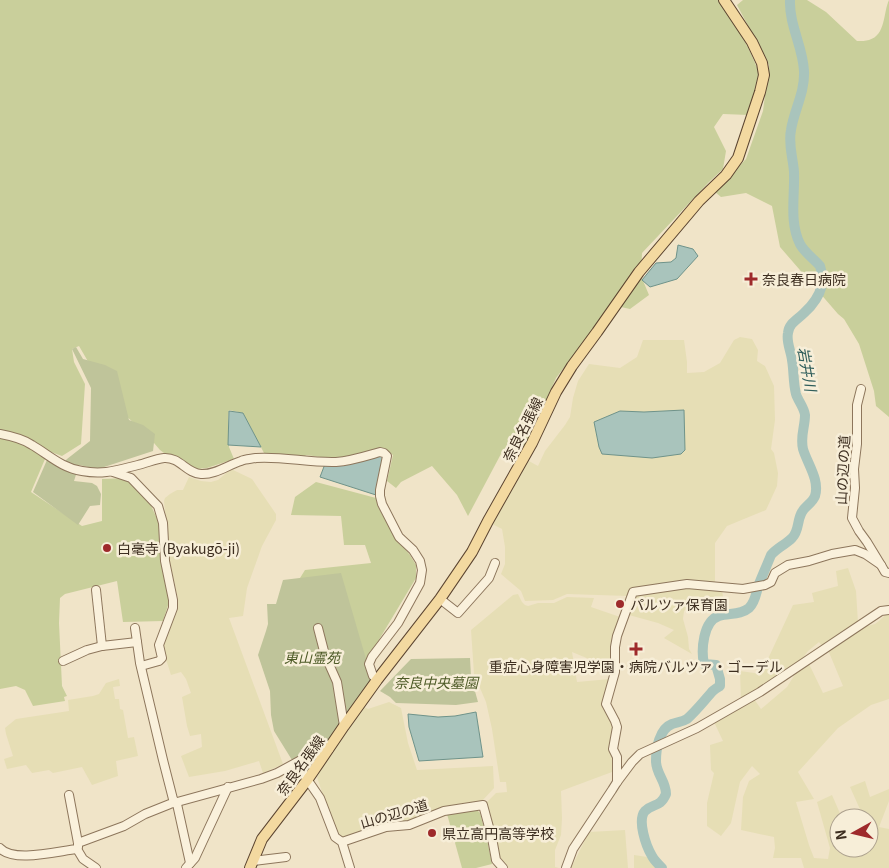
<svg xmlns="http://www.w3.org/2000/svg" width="889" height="868" font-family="Georgia,'Noto Sans JP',serif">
<rect width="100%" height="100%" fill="#f0e4c8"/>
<g fill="#e6deb5">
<polygon points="740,337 752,339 758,350 757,361 765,366 774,386 775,420 771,449 774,453 778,473 777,486 766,510 727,526 715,543 715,583 628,596 567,594 553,600 525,601 521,591 501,574 505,564 505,547 502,529 492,524 527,460 538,466 545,451 565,425 570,417 573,398 578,381 589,364 620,368 637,357 643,340 684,340 687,362 687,373 704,372 720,363 734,340"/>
<polygon points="231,469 252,479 276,514 276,520 262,546 247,588 243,616 229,618 283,764 263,773 259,761 225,771 189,777 181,756 202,747 201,734 190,736 187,726 182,697 191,693 186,679 181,672 171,675 163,650 163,640 178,599 170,563 164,501 165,498 170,494 177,490 183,490 189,477 201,481 211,482 218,480"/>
<polygon points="848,568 856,591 858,623 822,646 819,642 808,651 798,664 741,700 740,671 761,674 793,605 814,602 812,593 838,586 836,571"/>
<polygon points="687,586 722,590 723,597 696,600 684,611 683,619 688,637 689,649 692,654 664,638 674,630 658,623 629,615 635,595"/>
<polygon points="518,594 522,602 525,605 528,606 538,603 554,603 567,597 594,598 591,607 620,617 612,643 611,668 572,652 577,682 610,679 603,704 614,722 611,748 613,760 612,772 561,791 562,818 561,835 555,850 555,867 559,868 506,868 499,857 486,803 496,793 507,792 506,782 500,782 492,729 486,702 474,674 471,630 513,595"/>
<polygon points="887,613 889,613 889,699 871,705 838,728 798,772 814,799 796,802 809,845 814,858 828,859 830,848 817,802 832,795 842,818 839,818 839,848 869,848 869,818 860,818 863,816 850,787 865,781 870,797 889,789 889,801 879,827 889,829 889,868 804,868 801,858 773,858 775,848 774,837 741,830 743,797 749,781 760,774 752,766 740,782 731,823 721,836 707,826 707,803 714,773 711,770 710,745 723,741 714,722 754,699 761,709 787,687 797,671 809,664 823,693 843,686 828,650 860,628 875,624 879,621"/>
<polygon points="119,679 120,686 113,687 115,699 119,699 120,709 123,710 128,738 134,737 138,756 116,761 118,776 92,785 82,767 53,773 49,770 32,773 26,765 7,769 4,759 13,756 6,734 5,728 16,719 69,711 68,700 93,696 99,694 106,683"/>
<polygon points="389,702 401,708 408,743 417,770 493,766 494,788 481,802 351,836 342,837 336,834 317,777 331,751 364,707 368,709"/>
<polygon points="625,830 628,868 571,868 589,832"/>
<polygon points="634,855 647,857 657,868 634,868"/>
</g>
<g fill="#c9cf9b">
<polygon points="0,0 720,0 748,47 759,72 749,115 723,114 714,127 726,151 723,169 709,182 642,253 641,276 649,295 630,309 612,305 556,378 526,445 502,452 468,516 457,495 432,466 401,482 396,488 387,481 393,455 382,448 345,457 328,458 306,455 299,463 285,463 264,453 243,413 229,410 228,418 229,447 234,459 207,468 187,470 160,450 148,436 124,414 93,370 79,346 72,349 74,362 85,384 81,444 62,456 51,452 45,459 31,492 82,526 102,521 102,479 128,478 148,499 159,523 162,546 170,599 163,621 123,622 117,581 65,594 60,598 59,623 62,686 67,696 64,697 65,701 33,706 25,690 16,686 0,689"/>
<path d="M743,0h64l19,12 31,29c4,0 9,0 12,-1 17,-5 14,-27 20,-40v417l-13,-11 -2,-15 -15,-47 -15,-25 -6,-5 -58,-67 -8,-41 -26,-13 -25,4 -7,-6 32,-32 17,-48 6,-46 -32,-60z"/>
<polygon points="316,482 376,498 378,507 393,534 410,555 416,565 416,578 374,648 367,656 366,666 292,591 305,570 371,563 365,545 344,545 341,516 291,515 295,497"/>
<polygon points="476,809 480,813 486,835 492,864 476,868 462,868 447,814"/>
</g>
<g fill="#bfc49a">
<polygon points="76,347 83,359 105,365 117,371 129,420 143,425 155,434 153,451 98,469 79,465 74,481 92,483 97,486 101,494 100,505 90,506 78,525 33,492 47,460 59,467 67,459 90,441 91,388 72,349"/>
<polygon points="341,573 373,683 326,747 292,760 274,731 271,715 270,691 258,655 266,631 268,624 267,604 276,604 283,580"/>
<polygon points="470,658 471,677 478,702 456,705 396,703 390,697 380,691 411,659"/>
</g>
<g fill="#a9c4bc" stroke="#6f938a">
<polygon points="678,245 693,249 698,256 677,279 650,287 642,280 656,263 671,262 676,258"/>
<polygon points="684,410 685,450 681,454 652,458 602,454 599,447 594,422 620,411 644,412"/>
<polygon points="229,411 243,413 261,447 228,445"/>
<polygon points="381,455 383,457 376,495 320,477 325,464"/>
<polygon points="476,712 483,757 419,761 409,727 408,714 438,717 455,716"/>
</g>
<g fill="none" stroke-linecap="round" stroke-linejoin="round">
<path stroke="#a9c4bc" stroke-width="10" d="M662,868c-4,-4 -8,-8 -10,-12 -6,-10 -15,-36 -7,-45 8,-8 15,-3 21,-17 0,-13 -10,-20 -10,-33 0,-12 3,-32 16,-37 6,-2 10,-2 15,-5 9,-8 16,-17 24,-26 2,-3 6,-5 9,-7v-7l-4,-14 -12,-1c-3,-14 -1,-43 15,-48 10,-3 22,-1 30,-8 7,-7 7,-16 10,-24 4,-10 8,-19 12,-29 6,-7 14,-10 21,-17 7,-7 5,-16 9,-24 3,-8 11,-10 14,-18 5,-16 -8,-33 -12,-47 -3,-13 2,-22 2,-34 -1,-8 -7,-14 -9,-21 -3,-12 -2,-23 -4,-34 -1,-9 -6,-18 -4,-27 1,-10 9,-13 16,-20 9,-8 15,-16 18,-28 1,-6 0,-13 -2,-19 -6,-7 -16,-14 -20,-22 -11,-22 -5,-49 -6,-72 -1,-15 -6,-27 -3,-42 3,-20 14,-37 13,-59 -1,-24 -15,-46 -14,-71"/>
<defs>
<g id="minor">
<polyline points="861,389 857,405 857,444 854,469 855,488 852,518 859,531 867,542 881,565 885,572 889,573"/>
<path d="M0,434c11,2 23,5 32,11 17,10 30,23 50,26 22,4 35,-1 56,-6 9,-2 17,-6 26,-7 16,-1 22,15 37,16 14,1 27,-9 40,-13 4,-2 10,-2 15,-3 26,-2 53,5 80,4 15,-1 30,-6 44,-10l4,1 3,3 -7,34v6l2,8 17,33 14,13 7,11 2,9 -2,13 -22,40 -26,34 -3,7 4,12 4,4"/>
<polyline points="113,472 131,478 154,502 158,506 163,523 165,561 173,600 173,608 159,645 162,658 159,661 141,666"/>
<polyline points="96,590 102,646"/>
<polyline points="440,599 458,613 489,578 495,563"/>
<polyline points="135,628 140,663 163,760 173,799 177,804 190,863"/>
<polyline points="318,628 325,655 337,682 344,726"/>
<polyline points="63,661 87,650 102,646 137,642"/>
<polyline points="296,763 320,798 335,837 342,842 350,868"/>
<polyline points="617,782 617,757 613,749 617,727 615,721 606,704 615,672 615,647 617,636 633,592 687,584 743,589 765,585 771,582 775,573 788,565 809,561 832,554 855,550 865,554 881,565"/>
<polyline points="342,842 386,827 409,825 444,811 483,805 492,838 496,860 503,868"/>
<polyline points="78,843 124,826 145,814 170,804 261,779 277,773 301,760 329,749"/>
<path d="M0,848c13,15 58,3 77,1l1,-2v-4l-9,-48"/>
<polyline points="77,849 83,859 96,868"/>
<polyline points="253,861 286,857"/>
<polyline points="186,868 195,858 228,787"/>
<polyline points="566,868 573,849 612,790 617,782 632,762 640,754 697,728 760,692 881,611 889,610"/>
</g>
<polyline id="major" points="250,868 262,839 308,779 344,726 377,680 440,599 472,552 488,521 532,443 556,392 572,366 597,332 639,272 699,201 726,175 738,158 760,92 764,75 762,63 752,42 724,0"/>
</defs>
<use href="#minor" stroke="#8d765c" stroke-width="10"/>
<use href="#major" stroke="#5b4430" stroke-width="12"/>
<use href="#minor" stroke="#faf1dc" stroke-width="8"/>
<use href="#major" stroke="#f3d9a0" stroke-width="10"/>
</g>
<g fill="#9e2a2b" stroke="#f7eed8" stroke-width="2">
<path d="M748.5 271.5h5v5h5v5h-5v5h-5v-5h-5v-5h5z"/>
<circle cx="107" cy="548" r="5"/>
<circle cx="620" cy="604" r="5"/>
<path d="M633.5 641.5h5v5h5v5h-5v5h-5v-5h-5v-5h5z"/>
<circle cx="432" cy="833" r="5"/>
</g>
<g text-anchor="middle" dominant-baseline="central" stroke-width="5" stroke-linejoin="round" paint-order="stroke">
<g font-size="14" fill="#3d2e20" stroke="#f7eed8" text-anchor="start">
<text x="762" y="279">奈良春日病院</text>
<text x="117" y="548">白毫寺 (Byakugō-ji)</text>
<text x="630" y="604">パルツァ保育園</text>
<text x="636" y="666" text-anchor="middle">重症心身障害児学園・病院バルツァ・ゴーデル</text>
<text x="442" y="833">県立高円高等学校</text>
</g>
<g font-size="14" fill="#3d2e20" stroke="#f7eed8">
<text transform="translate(522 429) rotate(-63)">奈良名張線</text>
<text transform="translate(842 470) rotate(-87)">山の辺の道</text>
<text transform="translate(300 765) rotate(-54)">奈良名張線</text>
<text transform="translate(394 813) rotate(-16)">山の辺の道</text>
</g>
<g font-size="14" font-style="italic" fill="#4d5a26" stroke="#f7eed8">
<text x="312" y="657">東山霊苑</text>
<text x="436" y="682">奈良中央墓園</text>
</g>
<g font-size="15" font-style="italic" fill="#2f5d5a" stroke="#f7eed8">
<text transform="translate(808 369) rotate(80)">岩井川</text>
</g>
</g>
<g transform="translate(854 833) rotate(262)"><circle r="24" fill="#f7eed8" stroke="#ada18e"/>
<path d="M0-4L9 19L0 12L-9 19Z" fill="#9e2a2b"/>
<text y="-8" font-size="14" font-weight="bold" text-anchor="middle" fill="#3d2e20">N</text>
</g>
</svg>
